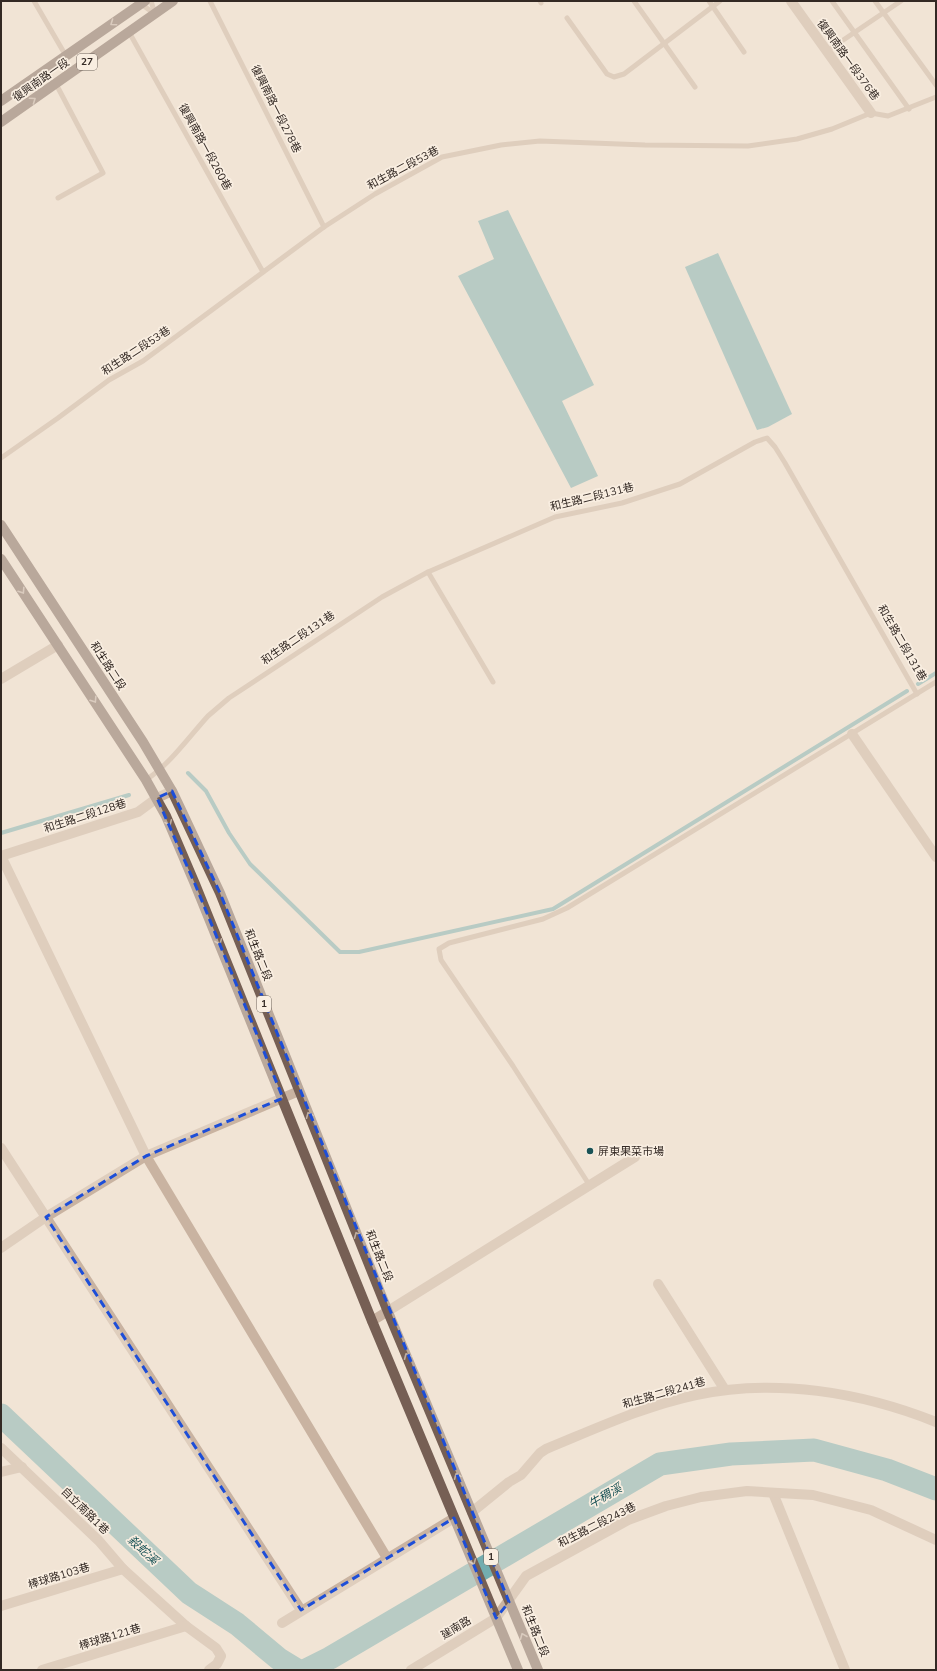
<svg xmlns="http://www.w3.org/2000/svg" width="937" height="1671" font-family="'Nunito Sans','Noto Sans TC',sans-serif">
<rect width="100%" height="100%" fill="#f1e4d5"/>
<g fill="#73adaf">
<polygon points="508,210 594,385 562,401 598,476 571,488 458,276 494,259 478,221"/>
<polygon points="718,253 792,414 768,427 757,430 685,267"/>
</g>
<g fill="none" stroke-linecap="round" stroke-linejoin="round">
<g stroke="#73adaf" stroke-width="4">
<polyline points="918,684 936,673"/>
<polyline points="188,773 206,791 229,833 250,864 340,952 359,952 553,909 907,691"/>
<polyline points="1,833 129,795"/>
</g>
<g stroke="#73adaf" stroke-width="23">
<polyline points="1,1415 189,1593 237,1624 279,1659 297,1670"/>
<polyline points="306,1670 330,1658 660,1464 731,1454 814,1450 887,1470 936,1489"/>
</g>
<g stroke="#c9b3a1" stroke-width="5">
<polyline points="34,1 66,56"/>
<polyline points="151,1 155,14"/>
<polyline points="210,1 324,227"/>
<polyline points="540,1 541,3"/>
<polyline points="634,1 695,87"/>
<polyline points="709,1 744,52"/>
<polyline points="832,1 909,109"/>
<polyline points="875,1 936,85"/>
<polyline points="141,4 155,14"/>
<polyline points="567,18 607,74 614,77 624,74 720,1"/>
<polyline points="129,32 263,272"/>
<polyline points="827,51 901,1"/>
<polyline points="56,84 103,173 58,198"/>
<polyline points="1,458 58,418 109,380 143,361 324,227 375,194 442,157 501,145 540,141 645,145 748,146 797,139 832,129 871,113 888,116 936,97"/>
<polyline points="428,572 493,682"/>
<path d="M146,780c25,-17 42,-42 62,-64 7,-6 14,-12 21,-18l153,-101 46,-25 127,-55 67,-14 58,-19 75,-42 12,-4 8,9 10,16 132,231"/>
<polyline points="590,1186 513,1066 441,960 439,949 449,943 543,919 567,908 936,682"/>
</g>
<g stroke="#c9b3a1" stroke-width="10">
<polyline points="791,1 871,113"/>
<polyline points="1,679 58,645"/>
<polyline points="852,734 936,857"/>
<polyline points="1,856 146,1156 387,1558"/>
<polyline points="1,856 138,812 157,798 172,791"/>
<polyline points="1,1148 301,1610"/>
<polyline points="1,1248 46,1217 146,1156 299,1091"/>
<polyline points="658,1284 725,1390"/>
<polyline points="372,1321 635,1157"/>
<polyline points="1,1448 99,1541 123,1569 186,1626 216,1648 221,1656 217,1664 209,1670"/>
<polyline points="1,1472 22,1467"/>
<polyline points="773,1493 845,1670"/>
<path d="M472,1512l37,-30 12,-7 19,-22 6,-4c49,-20 98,-43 150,-54 79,-17 165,-3 240,27"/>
<polyline points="1,1606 123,1569"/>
<polyline points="282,1623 454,1518"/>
<polyline points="42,1670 186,1626"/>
<polyline points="411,1670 496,1618 526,1576 628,1520 666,1506 701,1497 747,1491 813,1495 871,1510 936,1540"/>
</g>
<g stroke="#765f54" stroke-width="10">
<polyline points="1,101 145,1"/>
<polyline points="1,122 173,1"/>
<polyline points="1,525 143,742 172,791 182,812 220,893 388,1312 538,1670"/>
<polyline points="1,559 146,780 166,816 195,884 372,1321 518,1670"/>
</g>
</g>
<defs><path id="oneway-chevron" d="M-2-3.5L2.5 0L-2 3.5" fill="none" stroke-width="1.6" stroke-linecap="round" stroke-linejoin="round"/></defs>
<g stroke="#beaea2">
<use href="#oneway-chevron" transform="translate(113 23) rotate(145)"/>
<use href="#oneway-chevron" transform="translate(33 100) rotate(-35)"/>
<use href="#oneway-chevron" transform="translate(22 591) rotate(57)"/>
<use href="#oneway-chevron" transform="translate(94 700) rotate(57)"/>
<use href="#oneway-chevron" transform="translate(169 823) rotate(66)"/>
<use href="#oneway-chevron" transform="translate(219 942) rotate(68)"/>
<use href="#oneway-chevron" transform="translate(309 1115) rotate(-112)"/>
<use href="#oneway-chevron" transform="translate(357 1235) rotate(-112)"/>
<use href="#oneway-chevron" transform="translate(407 1356) rotate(-113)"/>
<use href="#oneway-chevron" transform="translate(457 1476) rotate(-113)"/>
<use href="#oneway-chevron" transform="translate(473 1562) rotate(67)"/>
<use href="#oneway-chevron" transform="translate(523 1636) rotate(-112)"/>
</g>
<path d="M0 0H937V1671H0ZM172,791l48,102 289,709 -13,16 -42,-100 -153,92 -255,-393 100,-61 137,-58 -88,-214 -38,-86z" fill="#f1e4d5" fill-opacity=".55" fill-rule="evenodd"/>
<path fill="none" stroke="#1d4ed8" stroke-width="3" stroke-dasharray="8 5" stroke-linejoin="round" d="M172,791l48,102 289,709 -13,16 -42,-100 -153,92 -255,-393 100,-61 137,-58 -88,-214 -38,-86z"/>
<circle fill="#185256" stroke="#f9eee1" stroke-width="1.5" cx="590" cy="1151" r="4"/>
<g text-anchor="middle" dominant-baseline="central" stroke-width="3.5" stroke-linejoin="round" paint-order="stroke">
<g fill="#f9eee1" stroke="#6e645d" stroke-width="1">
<rect x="77" y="54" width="20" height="16" rx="3"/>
<rect x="257" y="996" width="14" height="16" rx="3"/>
<rect x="484" y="1549" width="14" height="16" rx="3"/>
</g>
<g font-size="10" font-weight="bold" fill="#332924">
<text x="87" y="62">27</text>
<text x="264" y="1004">1</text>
<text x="491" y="1557">1</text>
</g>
<g font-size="11" fill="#332924" stroke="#f9eee1">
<text transform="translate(848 60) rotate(54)">復興南路一段376巷</text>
<text transform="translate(41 80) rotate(-35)">復興南路一段</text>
<text transform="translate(276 109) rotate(63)">復興南路一段278巷</text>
<text transform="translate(205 147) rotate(61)">復興南路一段260巷</text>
<text transform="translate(403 168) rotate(-28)">和生路二段53巷</text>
<text transform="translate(136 351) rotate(-33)">和生路二段53巷</text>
<text transform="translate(592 497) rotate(-14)">和生路二段131巷</text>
<text transform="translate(298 638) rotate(-34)">和生路二段131巷</text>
<text transform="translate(902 643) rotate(60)">和生路二段131巷</text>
<text transform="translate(108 666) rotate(57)">和生路二段</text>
<text transform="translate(85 816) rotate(-18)">和生路二段128巷</text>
<text transform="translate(258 955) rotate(68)">和生路二段</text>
<text transform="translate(379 1256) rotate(68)">和生路二段</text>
<text transform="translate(664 1393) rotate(-16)">和生路二段241巷</text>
<text transform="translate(85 1511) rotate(44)">自立南路1巷</text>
<text transform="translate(597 1525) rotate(-27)">和生路二段243巷</text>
<text transform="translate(59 1576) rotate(-17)">棒球路103巷</text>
<text transform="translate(456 1628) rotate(-31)">建南路</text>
<text transform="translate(535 1631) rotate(68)">和生路二段</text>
<text transform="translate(110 1637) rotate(-17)">棒球路121巷</text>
</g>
<g font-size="11" fill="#332924" stroke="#f9eee1" text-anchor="start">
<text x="598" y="1151">屏東果菜市場</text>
</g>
<g font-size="12" font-style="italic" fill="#185256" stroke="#f9eee1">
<text transform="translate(605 1496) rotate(-30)">牛稠溪</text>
<text transform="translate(143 1550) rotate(43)">殺蛇溪</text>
</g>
</g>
<rect width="937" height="1671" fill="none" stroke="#332924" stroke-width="4"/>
</svg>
